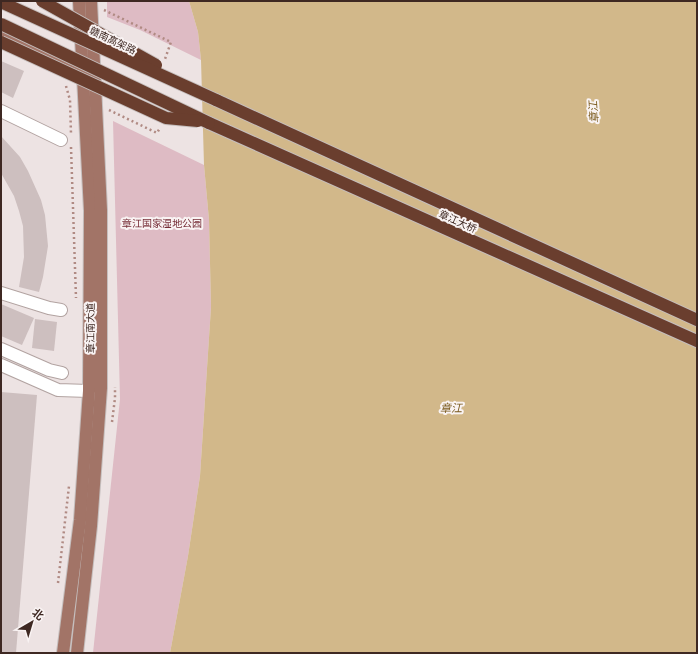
<svg xmlns="http://www.w3.org/2000/svg" width="698" height="654" font-family="'Open Sans','Noto Sans SC',sans-serif">
<rect width="100%" height="100%" fill="#ede3e3"/>
<g fill="#debbc4">
<polygon points="107,1 189,1 198,32 201,60 140,30 107,17"/>
<polygon points="113,121 204,165 209,220 211,307 200,476 188,556 170,653 93,653 120,399"/>
</g>
<polygon fill="#d2b88a" points="189,1 697,1 697,653 170,653 188,556 200,476 211,307 209,220 204,165 201,60 198,32"/>
<g fill="#cdbfbf">
<polygon points="1,61 24,71 13,98 1,92"/>
<polygon points="1,136 20,157 28,171 41,200 45,215 48,246 43,277 39,292 19,287 24,257 23,226 19,211 14,196 1,173"/>
<polygon points="1,304 34,318 22,345 1,336"/>
<polygon points="35,319 57,322 54,351 32,348"/>
<polygon points="1,392 37,395 16,653 1,653"/>
</g>
<g fill="none" stroke-linecap="round" stroke-linejoin="round">
<defs>
<g id="minor">
<polyline points="1,111 61,140"/>
<polyline points="1,293 49,308 61,310"/>
<polyline points="1,349 49,370 62,373"/>
<polyline points="1,365 58,390 89,391"/>
</g>
<g id="major">
<polyline points="1,34 89,74"/>
<polyline points="63,653 80,520 89,391 90,211 79,1"/>
<polyline points="77,653 91,526 101,388 101,210 91,1"/>
</g>
<g id="highway">
<polyline points="216,100 697,320"/>
<polyline points="209,123 697,341"/>
</g>
</defs>
<use href="#minor" stroke="#b2a3a1" stroke-width="14"/>
<use href="#major" stroke="#c5bebd" stroke-width="14"/>
<use href="#highway" stroke="#c5bebd" stroke-width="14"/>
<g stroke="#b08a83" stroke-width="2.5" stroke-dasharray="2 3" stroke-linecap="butt">
<polyline points="104,10 171,42 165,59"/>
<polyline points="66,86 70,100 71,134"/>
<polyline points="109,110 157,133 160,128"/>
<polyline points="71,147 76,298"/>
<polyline points="112,422 115,398 115,387"/>
<polyline points="58,583 69,486"/>
</g>
<use href="#minor" stroke="#fff" stroke-width="12"/>
<use href="#major" stroke="#a27467" stroke-width="12"/>
<use href="#highway" stroke="#6a3e2e" stroke-width="12"/>
<defs>
<g id="highway-bridge">
<polyline points="42,1 156,65"/>
<polyline points="1,2 216,100"/>
<polyline points="1,24 209,123"/>
<polyline points="1,42 166,118 198,121"/>
</g>
</defs>
<use href="#highway-bridge" stroke="#c5bebd" stroke-width="14" stroke-linecap="butt"/>
<use href="#highway-bridge" stroke="#6a3e2e" stroke-width="12"/>
</g>
<g text-anchor="middle" dominant-baseline="central" stroke-width="4" stroke-linejoin="round" paint-order="stroke">
<g font-size="10" fill="#3e2822" stroke="#f9f3f3">
<text transform="translate(113 40) rotate(25)">赣南高架路</text>
<text transform="translate(458 221) rotate(24)">章江大桥</text>
<text transform="translate(90 328) rotate(-90)">章江南大道</text>
</g>
<g font-size="10" fill="#752c36" stroke="#f9f3f3">
<text x="162" y="223">章江国家湿地公园</text>
</g>
<g font-size="11" font-style="italic" fill="#7a591c" stroke="#f9f3f3">
<text transform="translate(593 112) rotate(-94)">章江</text>
<text x="451" y="407">章江</text>
</g>
</g>
<rect width="698" height="654" fill="none" stroke="#3e2822" stroke-width="4"/>
<g transform="translate(32 622) rotate(38)" stroke="#f9f3f3" stroke-width="3" paint-order="stroke">
<path d="M0-3L7 15L0 10L-7 15Z" fill="#3e2822"/>
<text y="-6" font-size="11" font-weight="bold" text-anchor="middle" fill="#3e2822">北</text>
</g>
</svg>
